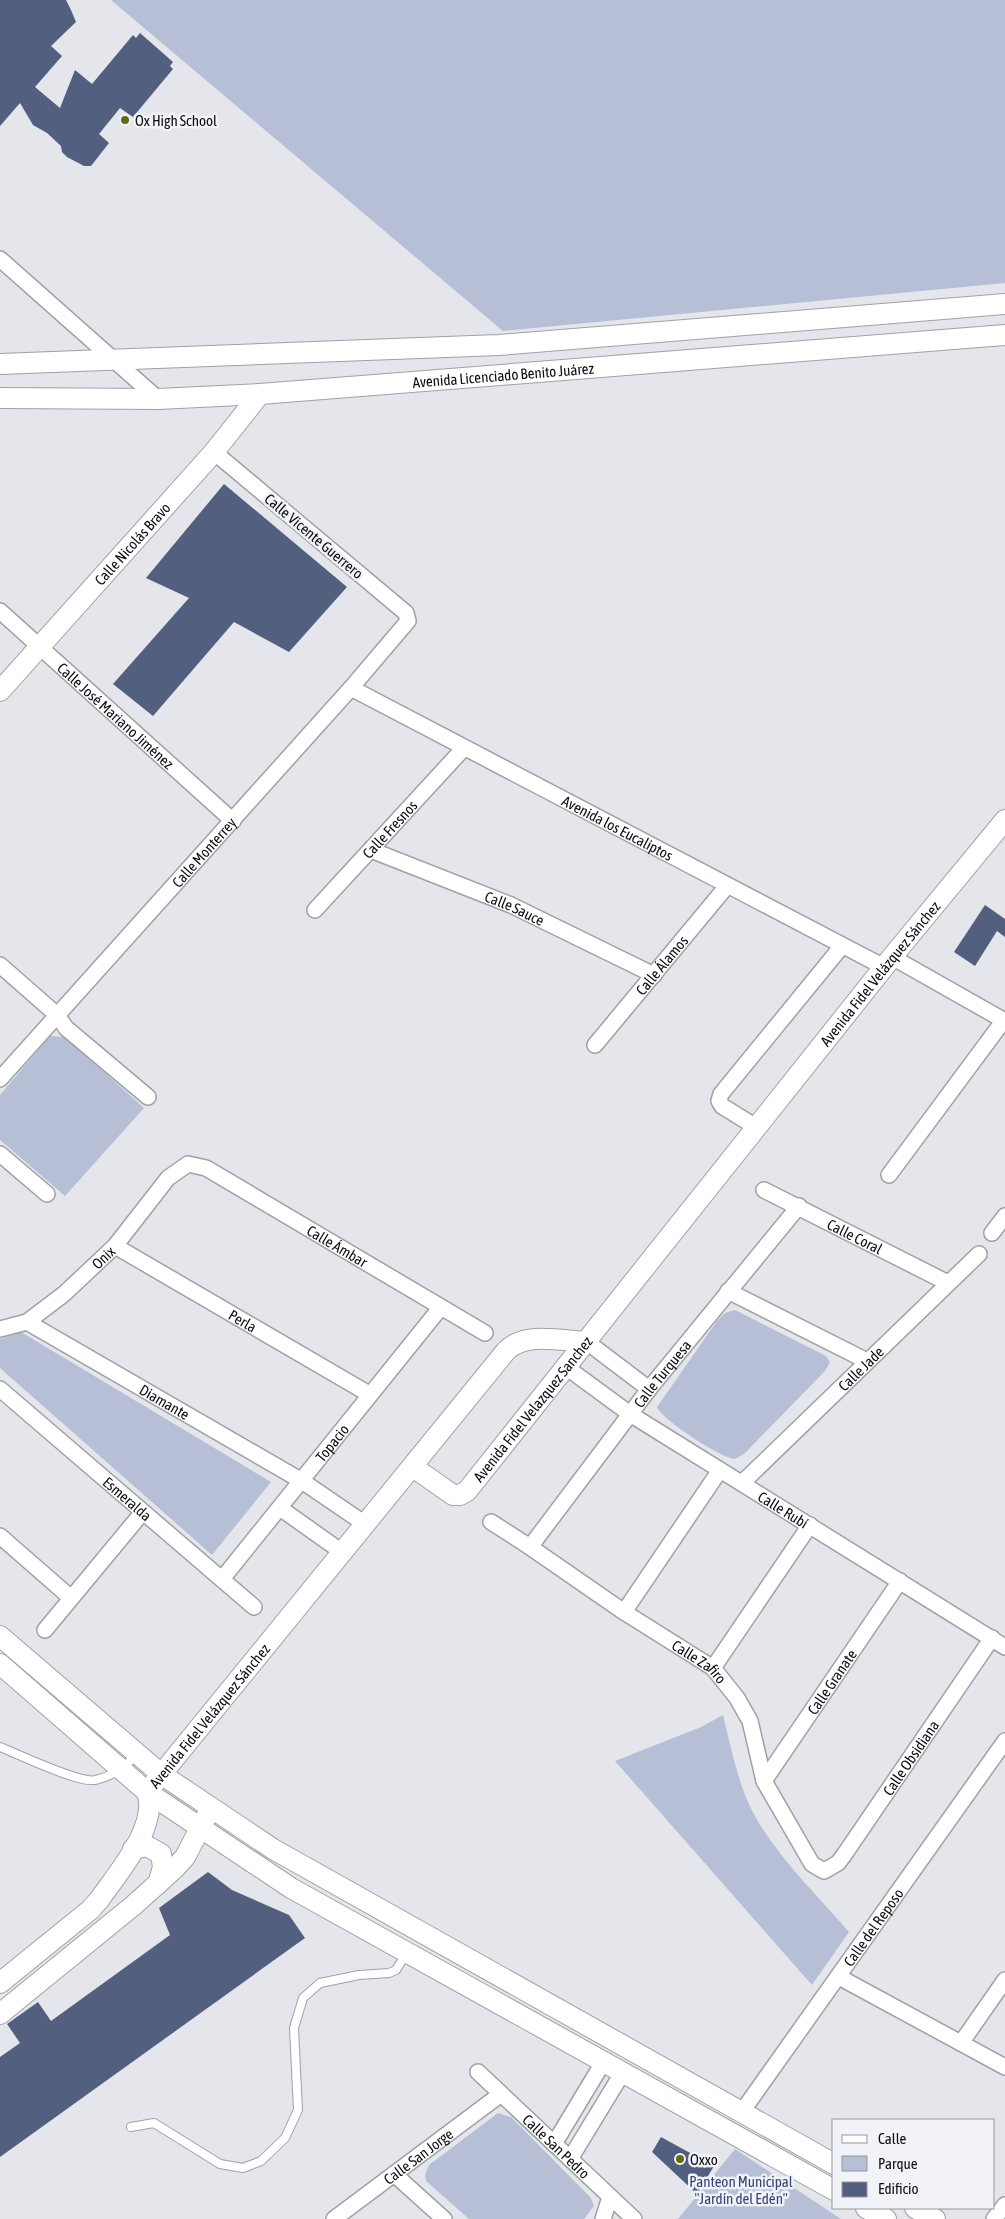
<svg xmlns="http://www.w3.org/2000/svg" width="1005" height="2219" font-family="'Asap Condensed',sans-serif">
<rect width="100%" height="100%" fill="#e4e6eb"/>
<g fill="#b6bfd5">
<polygon points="111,0 1005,0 1005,283 503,331"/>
<polygon points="50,1036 65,1037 144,1108 65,1196 0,1140 0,1095"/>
<path d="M735,1310l91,46 4,6 -5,9 -81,83 -9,5c-13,0 -74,-40 -78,-52l60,-86 8,-8z"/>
<polygon points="21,1332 271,1482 212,1555 0,1368 0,1339"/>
<path d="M723,1715c7,29 13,58 24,85 23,51 66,90 102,132l-37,53 -197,-224 86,-34z"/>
<polygon points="498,2113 511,2117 591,2198 594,2206 584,2219 469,2219 426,2181 425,2175 429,2165"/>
<polygon points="735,2149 841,2219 678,2219"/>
</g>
<g fill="#525f7e">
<polygon points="0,0 66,0 71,10 76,22 51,46 62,56 35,87 60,108 75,70 92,84 133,35 136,38 140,33 173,62 170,66 173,69 133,117 120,108 99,134 109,143 91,166 84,166 67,157 62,152 61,146 47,133 33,125 20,103 0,126"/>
<polygon points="224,484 347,587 289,652 234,622 153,716 113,684 189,598 146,578"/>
<polygon points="985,905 1005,919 1005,937 997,931 975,966 954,952"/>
<polygon points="208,1872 232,1890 289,1915 305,1938 0,2157 0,2057 20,2043 7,2024 38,2002 51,2021 170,1935 159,1908"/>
<polygon points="661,2137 714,2166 697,2194 652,2152"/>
</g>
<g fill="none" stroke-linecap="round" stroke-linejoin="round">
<defs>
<g id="lane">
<path d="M0,1747c18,7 80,37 95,33 18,-4 30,-13 42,-26"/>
<polyline points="131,2127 154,2123 220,2164 243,2168 261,2161 285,2138 298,2110 294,2028 303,1998 320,1983 359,1975 389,1973 396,1970 406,1954"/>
</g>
<g id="street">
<polyline points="0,259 158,399"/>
<path id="s1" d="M0,611l233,210"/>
<path id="s2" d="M351,688l533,279"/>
<path id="s3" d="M371,850l140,55 143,70"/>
<path id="s4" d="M315,910l149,-162"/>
<polyline points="892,957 1005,1021"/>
<polyline points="0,965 57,1015 66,1028 148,1097"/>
<path id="s5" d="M595,1045l132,-159"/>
<path id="s6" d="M0,1079l351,-391 57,-67 -2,-8 -192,-161"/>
<polyline points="756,1127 722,1106 719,1101 721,1094 842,946"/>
<polyline points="0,1154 47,1194"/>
<polyline points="889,1175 1004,1020"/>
<path id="s7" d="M764,1190l184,93"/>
<polyline points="992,1233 1005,1216"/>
<path id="s8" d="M115,1246l254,148"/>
<polyline points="728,1291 867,1361"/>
<path id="s9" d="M27,1322l275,159 63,43"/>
<path id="s10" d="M0,1329l27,-7 37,-28 51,-48 53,-68 20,-14 18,4 279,165"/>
<polyline points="587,1342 649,1389"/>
<path id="s11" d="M566,1367l64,47 375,233"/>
<path id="s12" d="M0,1389l254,218"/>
<path id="s13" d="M742,1483l237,-229"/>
<polyline points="280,1508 342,1552"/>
<path id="s14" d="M491,1522l39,25 94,65 89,56 24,30 13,23 14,60 48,83 12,7 14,-8 6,-8 148,-217"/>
<polyline points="0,1536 71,1598"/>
<path id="s15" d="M530,1547l119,-158 150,-183"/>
<path id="s16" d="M222,1579l219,-272"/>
<polyline points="624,1612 720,1470"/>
<polyline points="45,1630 142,1513"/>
<polyline points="713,1668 810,1525"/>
<path id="s17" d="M764,1781l136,-200"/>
<polyline points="839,1977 1005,2067"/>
<polyline points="961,2043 1005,1980"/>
<path id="s18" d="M478,2072l156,147"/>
<path id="s19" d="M741,2113l264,-372"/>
<polyline points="554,2144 604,2061"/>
<polyline points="570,2159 623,2072"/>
<polyline points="394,2174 444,2219"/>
<path id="s20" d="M334,2219l167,-125"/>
<polyline points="603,2219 610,2197"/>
<polyline points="994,2219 1005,2205"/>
</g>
<g id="secondary">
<polyline points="0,364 499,345 1005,304"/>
<path id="s21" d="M0,398l158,1 102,-5 745,-59"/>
<path id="s22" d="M0,691l214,-239 46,-58"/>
<path id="s23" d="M413,1467l40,28h7l7,-4 425,-534 113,-137"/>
<polyline points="0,1636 161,1774 273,1849 834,2164"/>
<polyline points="0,1664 147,1792 291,1888 834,2190"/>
<polyline points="133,1849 147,1846 161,1854 163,1867 158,1884"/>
<path id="s24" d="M0,1983l90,-73 9,-10c19,-27 60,-74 48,-108l359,-441c19,-20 56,-10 81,-9"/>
<polyline points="0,2014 134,1905 175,1868 185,1857 206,1817"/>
<polyline points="866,2208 886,2219"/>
<polyline points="915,2208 935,2219"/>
</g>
</defs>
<use href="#lane" stroke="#9fa1a6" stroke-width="10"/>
<use href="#street" stroke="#9fa1a6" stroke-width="18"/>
<use href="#secondary" stroke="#9fa1a6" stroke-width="22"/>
<use href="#lane" stroke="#fff" stroke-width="8"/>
<use href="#street" stroke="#fff" stroke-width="15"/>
<use href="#secondary" stroke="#fff" stroke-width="20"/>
</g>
<g fill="#616c15" stroke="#f1f3f9" stroke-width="2">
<circle cx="125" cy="120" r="5"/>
<circle cx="680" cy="2159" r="5"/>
</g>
<g text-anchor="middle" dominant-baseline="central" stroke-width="5" stroke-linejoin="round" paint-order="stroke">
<g font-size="15" fill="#0d0e10" stroke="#f1f3f9" text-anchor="start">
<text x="135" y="120">Ox High School</text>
<text x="690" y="2159">Oxxo</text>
</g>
<g font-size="15" fill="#0d0e10" stroke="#f1f3f9">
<text stroke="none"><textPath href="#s21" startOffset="504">Avenida Licenciado Benito Juárez</textPath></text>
<text transform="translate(314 536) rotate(40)">Calle Vicente Guerrero</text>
<text stroke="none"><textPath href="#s22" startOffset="198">Calle Nicolás Bravo</textPath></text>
<text stroke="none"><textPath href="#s1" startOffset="156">Calle José Mariano Jiménez</textPath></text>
<text stroke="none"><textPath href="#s4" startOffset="110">Calle Fresnos</textPath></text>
<text stroke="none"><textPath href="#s2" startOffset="301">Avenida los Eucaliptos</textPath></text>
<text stroke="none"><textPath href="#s6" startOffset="305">Calle Monterrey</textPath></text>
<text stroke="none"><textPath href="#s3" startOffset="155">Calle Sauce</textPath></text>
<text stroke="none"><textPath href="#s5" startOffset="104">Calle Álamos</textPath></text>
<text stroke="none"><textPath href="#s23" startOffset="726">Avenida Fidel Velázquez Sánchez</textPath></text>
<text stroke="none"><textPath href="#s7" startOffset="102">Calle Coral</textPath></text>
<text stroke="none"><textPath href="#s10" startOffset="426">Calle Ámbar</textPath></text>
<text stroke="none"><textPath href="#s10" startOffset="128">Onix</textPath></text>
<text stroke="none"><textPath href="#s8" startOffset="148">Perla</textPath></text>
<text stroke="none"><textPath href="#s13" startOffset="165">Calle Jade</textPath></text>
<text stroke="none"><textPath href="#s15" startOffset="218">Calle Turquesa</textPath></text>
<text stroke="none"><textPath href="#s9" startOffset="159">Diamante</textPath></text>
<text stroke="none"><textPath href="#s23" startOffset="169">Avenida Fidel Velazquez Sanchez</textPath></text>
<text stroke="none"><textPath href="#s16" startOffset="175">Topacio</textPath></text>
<text stroke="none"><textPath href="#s12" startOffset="168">Esmeralda</textPath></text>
<text stroke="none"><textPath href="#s11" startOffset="260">Calle Rubí</textPath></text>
<text stroke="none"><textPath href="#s14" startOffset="251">Calle Zafiro</textPath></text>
<text stroke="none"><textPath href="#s17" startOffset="120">Calle Granate</textPath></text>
<text stroke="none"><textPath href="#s24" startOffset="350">Avenida Fidel Velázquez Sánchez</textPath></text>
<text stroke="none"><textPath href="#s14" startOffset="646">Calle Obsidiana</textPath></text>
<text stroke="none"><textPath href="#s19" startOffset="228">Calle del Reposo</textPath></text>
<text stroke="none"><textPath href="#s18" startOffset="108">Calle San Pedro</textPath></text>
<text stroke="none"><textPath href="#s20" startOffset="105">Calle San Jorge</textPath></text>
</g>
<g font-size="15" fill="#344575" stroke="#f1f3f9">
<text x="741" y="2181">Panteon Municipal<tspan x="741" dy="17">"Jardín del Edén"</tspan></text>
</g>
</g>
<rect x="832" y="2119" width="162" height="90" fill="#f1f3f9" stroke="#96979c"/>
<rect x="842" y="2135" width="25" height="8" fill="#ffffff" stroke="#96979c"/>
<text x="878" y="2144" font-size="15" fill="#0d0e10">Calle</text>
<rect x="842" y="2156" width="25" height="15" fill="#b6bfd5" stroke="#96979c"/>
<text x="878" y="2169" font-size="15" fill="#0d0e10">Parque</text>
<rect x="842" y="2182" width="25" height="15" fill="#525f7e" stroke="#96979c"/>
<text x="878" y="2194" font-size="15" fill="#0d0e10">Edificio</text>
</svg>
